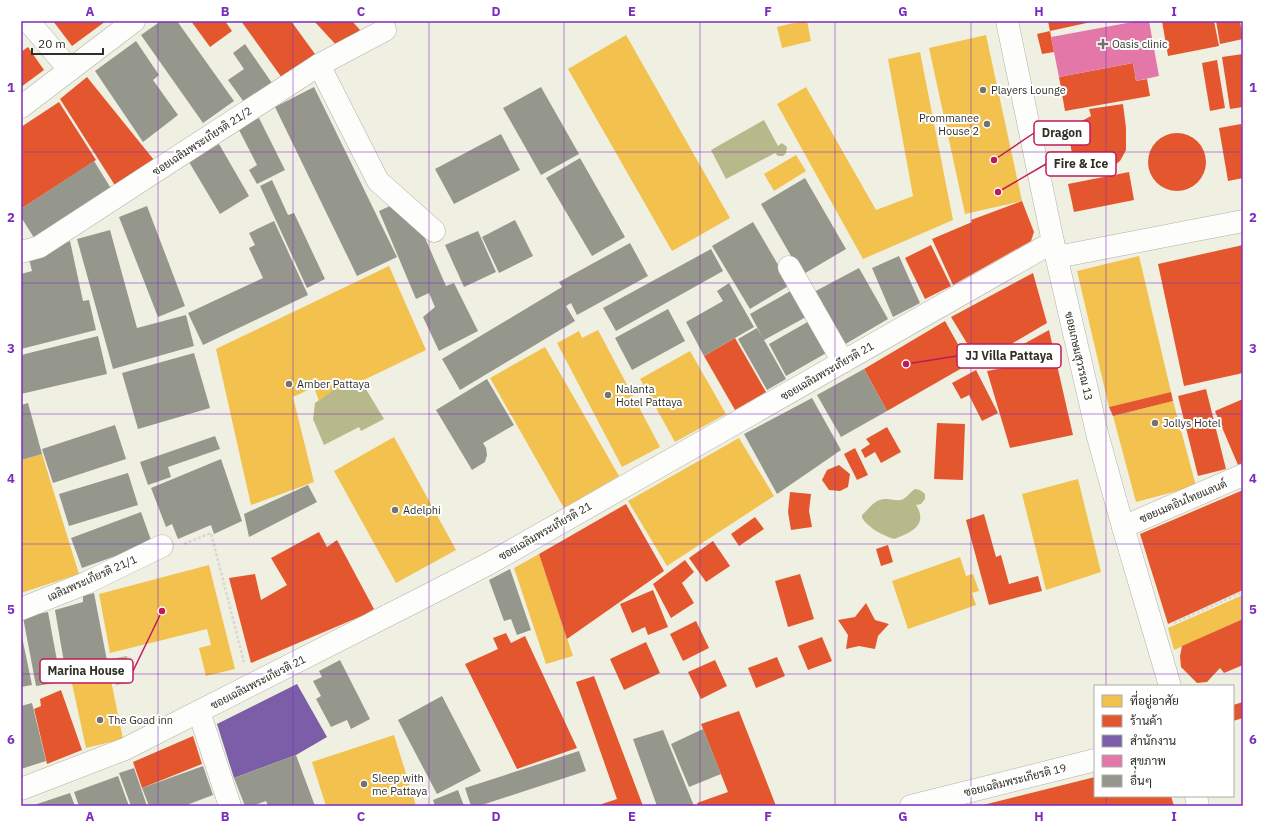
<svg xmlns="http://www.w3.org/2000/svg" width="1264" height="827" font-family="'IBM Plex Sans',Sarabun,sans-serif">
<rect width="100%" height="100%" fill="#eff0e2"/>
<g fill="#b7b98a">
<polygon points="764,120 778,146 782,143 787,147 786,153 783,156 778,156 775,153 726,179 711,150"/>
<polygon points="361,381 384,419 361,431 359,427 324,445 313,419 315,403 334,389"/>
<path d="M915,489l5,1 5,4v5l-4,5 -5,1c13,20 -6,28 -22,34 -12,-4 -24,-10 -32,-21v-3c8,-7 13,-17 25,-16 4,0 9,2 13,1 5,0 10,-8 15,-11z"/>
<polygon points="127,656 132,682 116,685 111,659"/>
</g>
<g fill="#f2c14e">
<polygon points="802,21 807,21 811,41 782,48 777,27"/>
<polygon points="626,35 730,218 672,251 568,69"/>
<polygon points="986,35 1022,201 965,214 929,48"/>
<polygon points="920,52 953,220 863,259 777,104 806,87 876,210 913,196 888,59"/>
<polygon points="796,155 806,171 774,191 764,174"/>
<polygon points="1139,256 1171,392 1109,407 1077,271"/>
<polygon points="389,266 426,350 343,390 334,389 319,401 314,387 293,397 314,482 251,505 216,349"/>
<polygon points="598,330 660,447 622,467 557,343 579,331 582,338"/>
<polygon points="545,347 619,476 564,508 490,378"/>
<polygon points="690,351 726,414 675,442 640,379"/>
<polygon points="1173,401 1196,486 1136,502 1113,416"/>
<polygon points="394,437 456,550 396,583 334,471"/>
<polygon points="739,438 774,496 667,566 628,501"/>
<polygon points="42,454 79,574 21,593 21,460"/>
<polygon points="1078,479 1101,572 1046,590 1022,494"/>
<polygon points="539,554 573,656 546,664 514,568"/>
<polygon points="960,557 966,576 973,574 979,591 972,593 976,605 908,629 892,581"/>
<polygon points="209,565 235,669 206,676 199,648 211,645 207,629 110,653 99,594"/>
<polygon points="1243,595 1243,619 1174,650 1168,628"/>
<polygon points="109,671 123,739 86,748 71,679"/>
<polygon points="394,735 416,806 326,806 312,762"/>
</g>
<g fill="#e4572e">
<polygon points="53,21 106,21 72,46"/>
<polygon points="191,21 225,21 232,31 210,47"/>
<polygon points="241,21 291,21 315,54 282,78"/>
<polygon points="314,21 352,21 360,30 338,47"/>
<polygon points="1048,21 1091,21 1091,22 1050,31"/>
<polygon points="1162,21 1214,21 1219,46 1168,56"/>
<polygon points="1216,21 1240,21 1243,39 1220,44"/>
<polygon points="1050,31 1054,52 1042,54 1037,34"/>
<polygon points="28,47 44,70 21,87 21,52"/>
<polygon points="1243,54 1243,107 1230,109 1222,57"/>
<polygon points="1217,60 1225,108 1210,111 1202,63"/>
<polygon points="1133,63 1136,81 1147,79 1150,96 1065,111 1059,77"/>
<polygon points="87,77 154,160 116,187 60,99"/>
<polygon points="59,102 96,160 21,209 21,127"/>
<polygon points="1123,104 1126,128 1126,150 1120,161 1111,168 1100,172 1088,170 1078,164 1072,154 1070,142 1073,131 1080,122 1091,116 1089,109"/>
<polygon points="1241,124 1243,134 1243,178 1228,181 1219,128"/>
<circle cx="1177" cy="162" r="29"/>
<polygon points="1129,172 1134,200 1074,212 1068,184"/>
<polygon points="1022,201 1034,232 1031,241 953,285 932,239 972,222 971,220"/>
<polygon points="931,245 951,286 925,299 905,258"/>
<polygon points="1243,245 1243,373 1184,386 1158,264"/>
<polygon points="1033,273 1047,323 979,363 951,317"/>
<polygon points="945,321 969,364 887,411 864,369"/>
<polygon points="1049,330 1073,435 1010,448 987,371 1008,367 1002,356"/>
<polygon points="735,338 766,392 735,410 704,356"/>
<polygon points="976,370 998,413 982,421 969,395 961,399 952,383"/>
<polygon points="1206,389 1226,469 1198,476 1178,396"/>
<polygon points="1171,392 1173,401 1113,416 1109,407"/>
<polygon points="1243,399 1243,463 1238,465 1215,411"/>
<polygon points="937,423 965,424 963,480 934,479"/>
<polygon points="887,427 901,452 881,463 875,452 865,458 861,450 870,444 866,439"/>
<polygon points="855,448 868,475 857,480 844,454"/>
<polygon points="839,465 850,474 848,487 840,491 829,490 822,480 827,470"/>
<polygon points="1243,490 1243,590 1168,624 1140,534"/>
<polygon points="790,492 811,494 809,511 812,527 791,530 788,512"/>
<polygon points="626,504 664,571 567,639 539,554"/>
<polygon points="984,514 996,557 1001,555 1009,584 1038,576 1042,591 989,605 966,520"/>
<polygon points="755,517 764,529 739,546 731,534"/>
<polygon points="319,532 327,547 337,540 374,609 364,615 251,663 229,578 255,574 261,600 287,585 271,558"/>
<polygon points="713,541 730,566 706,582 689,558"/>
<polygon points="888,545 893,562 881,566 876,549"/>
<polygon points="685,560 694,572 682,583 694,603 671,618 653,584"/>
<polygon points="800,574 814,619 788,627 775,581"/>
<polygon points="653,590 668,627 648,635 645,627 632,633 620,604"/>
<polygon points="866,603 875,620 889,624 878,636 875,649 859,646 846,649 848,635 838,620 855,617"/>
<polygon points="1243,619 1243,665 1224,673 1220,668 1207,682 1197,683 1181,667 1180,656 1182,646"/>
<polygon points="696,621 709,648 683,661 670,634"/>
<polygon points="506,633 511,643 525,636 577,748 517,769 465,664 498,649 493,638"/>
<polygon points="822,637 832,661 808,670 798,646"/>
<polygon points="646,642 660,673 624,690 610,659"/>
<polygon points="777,657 785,676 756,688 748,668"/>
<polygon points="715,660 727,686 701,699 688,672"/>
<polygon points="594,676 643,806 602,806 602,804 617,799 576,682"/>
<polygon points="61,690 82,750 47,764 34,709 41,706 40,699"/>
<polygon points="1243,702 1243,718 1233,721 1233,705"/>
<polygon points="739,711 776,806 698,806 697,803 728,792 701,724"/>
<polygon points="193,736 202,764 142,788 133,762"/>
<polygon points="1095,777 1095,796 1171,796 1174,806 979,806"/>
</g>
<polygon fill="#7b5ea7" points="297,684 327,737 296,755 234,778 217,724"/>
<polygon fill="#e377a8" points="1138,21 1149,21 1159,76 1136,81 1133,63 1059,77 1051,37"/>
<g fill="#96978c">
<polygon points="161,21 177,21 234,101 203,123 141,35"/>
<polygon points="136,41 159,75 153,80 178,115 143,142 95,71"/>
<polygon points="245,44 274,86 246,105 228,80 244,69 233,53"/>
<polygon points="314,87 397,257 357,276 275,107"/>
<polygon points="541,87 579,154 541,175 503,108"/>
<polygon points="259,118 285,170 257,184 249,170 257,165 238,128"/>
<polygon points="501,134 520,170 454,204 435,169"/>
<polygon points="219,144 249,196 220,214 189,162"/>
<polygon points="580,158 625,237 592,256 546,178"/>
<polygon points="94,161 112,190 36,241 21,217 21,209"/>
<polygon points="805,178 846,249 802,275 761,204"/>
<polygon points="272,180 288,215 294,213 325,279 307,288 260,186"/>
<polygon points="147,206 185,306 158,317 119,217"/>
<polygon points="390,206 422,231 446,286 454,283 478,331 439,351 423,317 435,307 429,293 416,299 379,211"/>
<polygon points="515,220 533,256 499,273 482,237"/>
<polygon points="274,221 308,295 203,345 188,313 263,278 249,248 255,245 249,233"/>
<polygon points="753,222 790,285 750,309 712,246"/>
<polygon points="110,230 137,328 186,315 194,346 113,369 77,239"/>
<polygon points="478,231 496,272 464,287 445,245"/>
<polygon points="70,241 83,301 89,300 96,330 21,349 21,274 32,271 29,259"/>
<polygon points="630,243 648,276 577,315 571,303 566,306 575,321 460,390 442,359 562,287 559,282"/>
<polygon points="711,249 723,271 616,331 603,308"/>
<polygon points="899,256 920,303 893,317 872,268"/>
<polygon points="859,268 888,319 842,346 812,293"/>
<polygon points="729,283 754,327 704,356 686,322 723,301 717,291"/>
<polygon points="794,289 808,316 764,340 786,379 767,390 738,339 757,328 763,338 750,314"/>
<polygon points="668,309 685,341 632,370 615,338"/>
<polygon points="811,320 828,352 786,376 769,344"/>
<polygon points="98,336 107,374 21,394 21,355"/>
<polygon points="194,353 210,408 138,429 122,373"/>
<polygon points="864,369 887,411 841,437 817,395"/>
<polygon points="487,379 514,425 483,443 486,448 487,455 485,462 472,470 436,410"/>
<polygon points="812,398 841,450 777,494 744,434"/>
<polygon points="28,403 42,454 21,460 21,405"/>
<polygon points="115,425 126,459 53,483 42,449"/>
<polygon points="215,436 220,449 168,467 171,477 148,485 140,462"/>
<polygon points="221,459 242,521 214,534 211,525 178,539 172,524 166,527 151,488"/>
<polygon points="128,473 138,505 69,526 59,494"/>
<polygon points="308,485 317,502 249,537 244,514"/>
<polygon points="141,512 152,543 82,568 71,538"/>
<polygon points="510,569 531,630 517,635 511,619 504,621 489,580"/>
<polygon points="94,593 109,671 67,680 55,610 83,602 83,596"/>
<polygon points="48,612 61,682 36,686 23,617"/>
<polygon points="21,632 32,685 21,687"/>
<polygon points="340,660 370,719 351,729 347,720 331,727 316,699 321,696 313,681 322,677 319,671"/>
<polygon points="442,696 481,771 437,794 398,720"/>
<polygon points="32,703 46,761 21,769 21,729 22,729 21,723 21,706"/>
<polygon points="703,729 721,774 689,787 671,744"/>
<polygon points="663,730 694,806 657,806 633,739"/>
<polygon points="579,751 586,771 479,806 471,806 465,788"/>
<polygon points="296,755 315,806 268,806 266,801 252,806 245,806 234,778"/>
<polygon points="203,766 213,795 184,806 149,806 142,788"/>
<polygon points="134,768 147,806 131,806 119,773"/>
<polygon points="118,776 129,806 79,806 74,792"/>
<polygon points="458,790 464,806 435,806 433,800"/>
<polygon points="70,793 75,806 31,806"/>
</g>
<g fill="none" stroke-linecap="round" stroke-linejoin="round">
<defs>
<g id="minor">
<polyline points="28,21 70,70"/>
<polyline points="1007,21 1053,242 1098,437 1123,527 1170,686"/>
<polyline points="319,65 378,181 434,231"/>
<polyline points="21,107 134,21"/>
<polyline points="21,252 39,247 319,65 385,30"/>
<polyline points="1057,257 1243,221"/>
<polyline points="789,267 843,362"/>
<polyline points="1123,527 1243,475"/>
<polyline points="21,609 86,583 162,546"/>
<polyline points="199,712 230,806"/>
<polyline points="21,789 125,749 426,596 490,563 1053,242"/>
<polyline points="1196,796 1198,806"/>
<polyline points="911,806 1095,760"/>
</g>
</defs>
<use href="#minor" stroke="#b1b1a7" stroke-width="23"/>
<g stroke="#d8d8d4" stroke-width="2.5" stroke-dasharray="3 2" stroke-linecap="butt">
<polyline points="184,544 211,533 244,662"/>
<polyline points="1174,623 1243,592"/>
</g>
<use href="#minor" stroke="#fdfdfb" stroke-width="22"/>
</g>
<path fill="none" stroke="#7b2cbf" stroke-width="1" stroke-opacity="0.55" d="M158,21v785M293,21v785M429,21v785M564,21v785M700,21v785M835,21v785M971,21v785M1106,21v665M21,152h1222M21,283h1222M21,414h1222M21,544h1222M21,674h1222M1106,796v10"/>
<g fill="#737368" stroke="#fff" stroke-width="1.5">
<path d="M1101 38h4v4h4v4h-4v4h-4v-4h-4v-4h4z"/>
<circle cx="983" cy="90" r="4"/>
<circle cx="987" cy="124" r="4"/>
<circle cx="289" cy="384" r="4"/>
<circle cx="608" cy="395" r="4"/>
<circle cx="1155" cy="423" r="4"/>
<circle cx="395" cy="510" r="4"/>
<circle cx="100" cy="720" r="4"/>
<circle cx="364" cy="784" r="4"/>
</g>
<g text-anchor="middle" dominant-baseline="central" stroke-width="4" stroke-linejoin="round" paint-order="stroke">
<g font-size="11" fill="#303026" stroke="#fff" text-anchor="start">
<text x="1112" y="44">Oasis clinic</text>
<text x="991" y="90">Players Lounge</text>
<text x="979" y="118" text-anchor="end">Prommanee<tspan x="979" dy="13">House 2</tspan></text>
<text x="297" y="384">Amber Pattaya</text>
<text x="616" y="389">Nalanta<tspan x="616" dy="13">Hotel Pattaya</tspan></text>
<text x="1163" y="423">Jollys Hotel</text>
<text x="403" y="510">Adelphi</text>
<text x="108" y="720">The Goad inn</text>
<text x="372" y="778">Sleep with<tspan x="372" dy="13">me Pattaya</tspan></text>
</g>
<g font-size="11" fill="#303026" stroke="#fff">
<text transform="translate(202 141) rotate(-33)">ซอยเฉลิมพระเกียรติ 21/2</text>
<text transform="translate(1079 356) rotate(77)">ซอยเกษมสุวรรณ 13</text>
<text transform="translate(827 371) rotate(-30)">ซอยเฉลิมพระเกียรติ 21</text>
<text transform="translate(1183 501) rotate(-23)">ซอยเมดอินไทยแลนด์</text>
<text transform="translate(545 531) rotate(-30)">ซอยเฉลิมพระเกียรติ 21</text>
<text transform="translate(92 578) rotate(-24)">เฉลิมพระเกียรติ 21/1</text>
<text transform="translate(258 682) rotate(-27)">ซอยเฉลิมพระเกียรติ 21</text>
<text transform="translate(1015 780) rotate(-14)">ซอยเฉลิมพระเกียรติ 19</text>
</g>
</g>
<path fill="none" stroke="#c2185b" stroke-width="1.5" d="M994 160L1034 133M998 192L1046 164M906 364L957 356M162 611L133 671"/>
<g fill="#c2185b" stroke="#fff" stroke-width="1.5">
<circle cx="994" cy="160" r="4"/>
<circle cx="998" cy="192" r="4"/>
<circle cx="906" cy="364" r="4"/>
<circle cx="162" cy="611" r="4"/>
</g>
<g fill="#fff" stroke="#c2185b" stroke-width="1.5">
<rect x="1034" y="121" width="56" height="24" rx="4"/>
<rect x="1046" y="152" width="70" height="24" rx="4"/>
<rect x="957" y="344" width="104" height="24" rx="4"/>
<rect x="40" y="659" width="93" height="24" rx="4"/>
</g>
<g font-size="12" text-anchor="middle" font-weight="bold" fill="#303026">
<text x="1062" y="137">Dragon</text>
<text x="1081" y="168">Fire &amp; Ice</text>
<text x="1009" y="360">JJ Villa Pattaya</text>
<text x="86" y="675">Marina House</text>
</g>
<rect width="1264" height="827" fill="none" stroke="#ffffff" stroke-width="44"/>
<rect x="1094" y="685" width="140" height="112" fill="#ffffff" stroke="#acaca8"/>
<rect x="1102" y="695" width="20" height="12" fill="#f2c14e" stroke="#acaca8"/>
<text x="1130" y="705" font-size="12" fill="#303026">ที่อยู่อาศัย</text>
<rect x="1102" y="715" width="20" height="12" fill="#e4572e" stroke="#acaca8"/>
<text x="1130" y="725" font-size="12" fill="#303026">ร้านค้า</text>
<rect x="1102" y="735" width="20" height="12" fill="#7b5ea7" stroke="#acaca8"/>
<text x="1130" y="745" font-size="12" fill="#303026">สำนักงาน</text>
<rect x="1102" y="755" width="20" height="12" fill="#e377a8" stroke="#acaca8"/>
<text x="1130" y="765" font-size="12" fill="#303026">สุขภาพ</text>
<rect x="1102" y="775" width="20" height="12" fill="#96978c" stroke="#acaca8"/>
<text x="1130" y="785" font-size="12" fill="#303026">อื่นๆ</text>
<path d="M32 48v6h71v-6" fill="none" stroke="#303026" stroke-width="2"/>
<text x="38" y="48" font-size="12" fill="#303026" stroke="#ffffff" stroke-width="3" paint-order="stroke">20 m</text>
<rect x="22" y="22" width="1220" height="783" fill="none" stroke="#7b2cbf" stroke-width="1.5"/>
<g font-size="13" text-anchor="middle" font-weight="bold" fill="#7b2cbf">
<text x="90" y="16">A</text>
<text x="225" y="16">B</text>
<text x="361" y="16">C</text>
<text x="496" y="16">D</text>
<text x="632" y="16">E</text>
<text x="768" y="16">F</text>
<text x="903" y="16">G</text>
<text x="1039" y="16">H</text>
<text x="1174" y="16">I</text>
<text x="11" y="92">1</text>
<text x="1253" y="92">1</text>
<text x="11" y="222">2</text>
<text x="1253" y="222">2</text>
<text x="11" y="353">3</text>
<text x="1253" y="353">3</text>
<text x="11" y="483">4</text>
<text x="1253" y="483">4</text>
<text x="11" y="614">5</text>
<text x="1253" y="614">5</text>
<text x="11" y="744">6</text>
<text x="1253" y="744">6</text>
<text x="90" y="821">A</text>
<text x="225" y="821">B</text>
<text x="361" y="821">C</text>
<text x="496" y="821">D</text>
<text x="632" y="821">E</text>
<text x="768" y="821">F</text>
<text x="903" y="821">G</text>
<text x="1039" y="821">H</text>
<text x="1174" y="821">I</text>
</g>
</svg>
